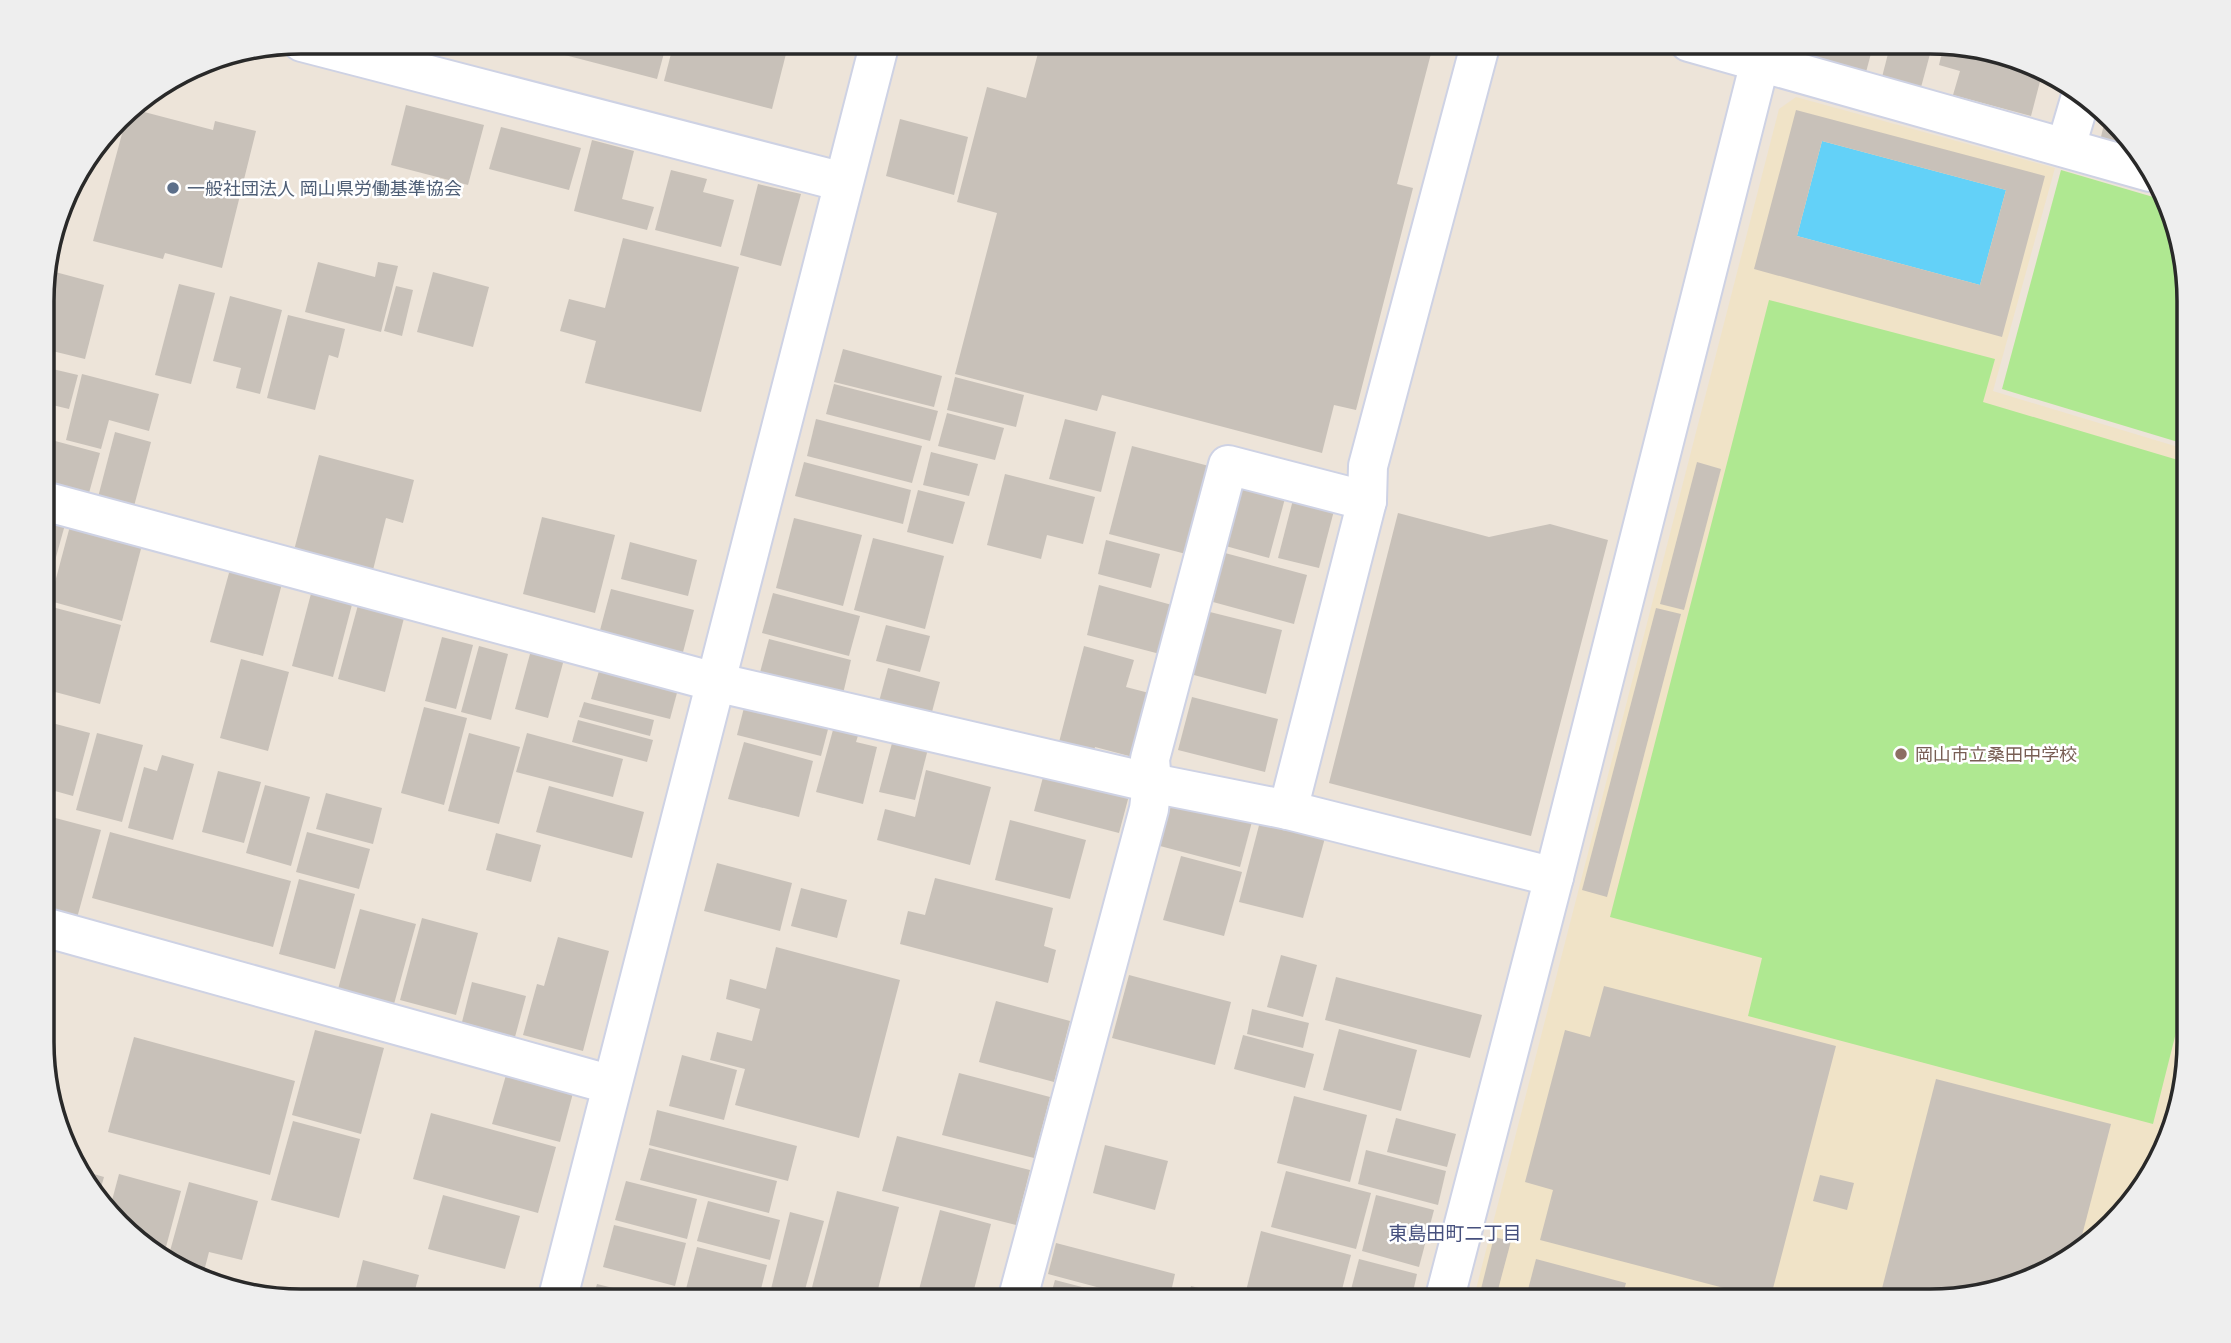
<svg xmlns="http://www.w3.org/2000/svg" width="2231" height="1343" font-family="Mulish,'Noto Sans JP',sans-serif">
<rect width="100%" height="100%" fill="#ede4d9"/>
<polygon fill="#f0e3c7" points="1796,97 2055,168 1993,391 2188,450 2188,1058 2154,1172 2060,1266 1946,1300 1473,1301 1779,109"/>
<g fill="#afe891">
<polygon points="2061,170 2160,199 2188,284 2188,445 2002,389"/>
<polygon points="1769,300 1995,359 1983,402 2188,463 2188,985 2153,1124 1748,1016 1762,958 1610,917"/>
</g>
<polygon fill="#63d1f8" points="1822,141 2006,190 1980,285 1797,236"/>
<g fill="#c8c1b9" fill-rule="evenodd">
<polygon points="540,42 667,42 657,79 538,48"/>
<polygon points="674,42 789,42 772,109 664,81"/>
<polygon points="1041,42 1434,42 1397,184 1413,188 1356,410 1334,405 1322,453 1102,395 1097,411 955,374 997,213 957,202 987,87 1026,98"/>
<polygon points="1804,42 1874,42 1865,76 1813,62"/>
<polygon points="1891,42 1933,43 1920,91 1881,81"/>
<polygon points="1944,44 1997,51 2043,70 2031,116 1953,95 1960,71 1939,65"/>
<polygon points="157,89 155,99 146,97"/>
<polygon points="406,105 484,125 468,185 391,165"/>
<polygon points="129,108 213,130 215,121 256,131 222,268 165,253 163,259 93,241"/>
<path d="M1796,110l249,66 -43,161 -248,-68zM1822,141l184,49 -26,95 -183,-49z"/>
<polygon points="900,119 968,137 954,195 886,176"/>
<polygon points="2105,120 2140,152 2100,141"/>
<polygon points="501,127 581,148 569,190 489,169"/>
<polygon points="592,140 634,151 622,199 654,207 647,230 574,211"/>
<polygon points="671,170 707,179 703,192 734,200 721,247 655,230"/>
<polygon points="758,184 801,194 781,266 740,255"/>
<polygon points="623,238 739,267 701,412 585,383 596,341 560,331 569,299 605,308"/>
<polygon points="318,262 375,277 378,262 398,266 381,332 305,312"/>
<polygon points="44,269 104,285 85,359 44,349"/>
<polygon points="433,272 489,287 473,347 417,332"/>
<polygon points="179,284 215,293 191,384 155,375"/>
<polygon points="396,286 413,290 402,336 384,331"/>
<polygon points="230,296 282,310 260,394 236,388 241,368 213,361"/>
<polygon points="288,315 345,329 338,358 329,355 315,410 267,398"/>
<polygon points="843,349 942,376 934,407 834,382"/>
<polygon points="44,367 78,375 69,409 44,403"/>
<polygon points="82,374 159,394 149,431 109,420 101,449 66,440"/>
<polygon points="955,377 1024,395 1016,427 947,410"/>
<polygon points="834,384 938,411 930,441 826,414"/>
<polygon points="947,413 1004,428 995,460 938,446"/>
<polygon points="816,419 922,446 912,483 807,456"/>
<polygon points="1065,419 1116,432 1101,492 1049,479"/>
<polygon points="115,432 151,442 133,510 97,501"/>
<polygon points="44,438 100,453 86,504 44,493"/>
<polygon points="1132,446 1209,466 1186,554 1109,534"/>
<polygon points="931,452 978,464 969,496 923,485"/>
<polygon points="319,455 414,480 403,523 386,518 371,578 292,558"/>
<polygon points="804,462 911,490 903,524 795,496"/>
<polygon points="1697,462 1721,469 1684,610 1660,604"/>
<polygon points="1005,474 1095,497 1083,544 1047,535 1041,559 987,545"/>
<polygon points="1240,479 1287,491 1269,558 1222,545"/>
<polygon points="918,490 965,502 953,544 907,532"/>
<polygon points="1295,492 1336,503 1319,568 1278,558"/>
<polygon points="1398,513 1489,537 1550,524 1608,540 1531,836 1329,783"/>
<polygon points="44,515 66,521 48,586 44,585"/>
<polygon points="542,517 615,535 595,613 523,594"/>
<polygon points="794,518 862,535 843,606 776,588"/>
<polygon points="70,526 142,545 122,621 50,601"/>
<polygon points="873,538 944,556 925,629 854,610"/>
<polygon points="1106,540 1160,554 1151,588 1098,574"/>
<polygon points="630,542 697,560 688,596 621,579"/>
<polygon points="1225,553 1307,575 1294,624 1213,602"/>
<polygon points="232,562 284,576 263,656 210,642"/>
<polygon points="1099,585 1172,605 1160,654 1087,635"/>
<polygon points="313,586 354,597 333,677 292,666"/>
<polygon points="611,589 694,610 682,656 599,634"/>
<polygon points="773,593 860,616 849,656 762,633"/>
<polygon points="358,605 404,618 385,692 338,679"/>
<polygon points="52,607 121,625 100,704 44,689 54,649 44,646 44,638"/>
<polygon points="1656,608 1681,614 1607,897 1582,890"/>
<polygon points="1206,611 1282,630 1266,694 1190,674"/>
<polygon points="886,625 930,636 920,672 876,661"/>
<polygon points="442,637 473,645 456,709 425,701"/>
<polygon points="769,639 851,660 842,698 759,676"/>
<polygon points="533,643 566,652 548,718 515,709"/>
<polygon points="479,646 508,654 491,720 461,712"/>
<polygon points="1084,646 1134,660 1126,687 1149,693 1133,757 1095,747 1093,756 1058,746"/>
<polygon points="603,657 681,678 670,719 591,699"/>
<polygon points="241,659 289,672 268,751 220,738"/>
<polygon points="888,668 940,682 929,723 877,709"/>
<polygon points="747,696 831,718 821,756 737,735"/>
<polygon points="1192,697 1278,719 1265,772 1178,750"/>
<polygon points="584,702 654,720 650,736 579,717"/>
<polygon points="424,707 467,718 444,805 401,793"/>
<polygon points="836,719 861,726 856,742 877,747 863,804 816,792"/>
<polygon points="578,720 653,740 647,762 572,742"/>
<polygon points="44,721 51,722 45,743 44,743"/>
<polygon points="52,723 90,733 73,796 44,788 44,753"/>
<polygon points="895,732 930,741 915,800 879,792"/>
<polygon points="97,733 143,745 122,822 76,810"/>
<polygon points="469,733 520,747 499,824 448,811"/>
<polygon points="527,733 623,759 613,797 516,772"/>
<polygon points="744,742 813,761 799,817 728,799"/>
<polygon points="162,755 194,764 173,840 128,828 144,767 157,771"/>
<polygon points="1046,766 1131,788 1119,833 1034,811"/>
<polygon points="926,770 991,787 970,865 877,840 885,809 915,817"/>
<polygon points="218,771 261,782 244,843 202,832"/>
<polygon points="265,785 310,797 291,866 246,853"/>
<polygon points="549,786 644,812 632,858 536,832"/>
<polygon points="326,793 382,808 373,844 316,829"/>
<polygon points="1173,798 1253,818 1240,867 1160,846"/>
<polygon points="1263,810 1328,827 1303,918 1239,902"/>
<polygon points="44,815 101,830 77,918 44,909"/>
<polygon points="1010,820 1086,840 1070,899 995,880"/>
<polygon points="110,832 291,881 273,947 92,898"/>
<polygon points="307,832 370,849 359,889 296,872"/>
<polygon points="496,833 541,845 531,882 486,870"/>
<polygon points="1181,856 1242,872 1224,936 1163,920"/>
<polygon points="717,863 792,883 780,931 704,911"/>
<polygon points="935,878 1053,908 1044,946 1056,950 1048,983 900,944 908,911 925,915"/>
<polygon points="299,879 355,894 335,969 279,954"/>
<polygon points="801,888 847,900 837,938 791,926"/>
<polygon points="360,909 416,924 394,1004 338,989"/>
<polygon points="422,918 478,933 456,1015 400,1000"/>
<polygon points="558,937 609,951 583,1051 523,1035 537,984 544,986"/>
<polygon points="776,947 900,980 859,1138 735,1105 745,1069 710,1060 717,1032 752,1041 760,1009 726,999 730,979 766,989"/>
<polygon points="1281,955 1317,965 1303,1017 1267,1007"/>
<polygon points="1129,975 1231,1002 1215,1065 1112,1038"/>
<polygon points="1336,977 1482,1015 1470,1058 1325,1020"/>
<polygon points="472,982 526,996 515,1037 462,1022"/>
<polygon points="1604,986 1836,1046 1770,1300 1540,1240 1553,1190 1525,1182 1565,1030 1590,1037"/>
<polygon points="996,1001 1070,1021 1054,1082 979,1062"/>
<polygon points="1252,1009 1309,1023 1303,1048 1247,1034"/>
<polygon points="1339,1029 1417,1050 1401,1111 1323,1090"/>
<polygon points="315,1030 384,1048 361,1134 292,1115"/>
<polygon points="1243,1035 1314,1054 1305,1088 1234,1069"/>
<polygon points="134,1037 295,1081 270,1175 108,1132"/>
<polygon points="682,1055 737,1070 724,1120 669,1106"/>
<polygon points="959,1073 1050,1097 1034,1158 942,1135"/>
<polygon points="506,1075 573,1093 560,1142 492,1124"/>
<polygon points="1936,1079 2111,1124 2079,1247 2060,1266 1946,1300 1879,1300"/>
<polygon points="1294,1096 1367,1115 1350,1182 1277,1163"/>
<polygon points="657,1110 797,1146 788,1181 649,1145"/>
<polygon points="431,1113 556,1147 538,1213 413,1179"/>
<polygon points="1396,1118 1456,1134 1447,1167 1387,1152"/>
<polygon points="293,1121 360,1139 339,1218 271,1200"/>
<polygon points="897,1136 1030,1170 1016,1225 882,1191"/>
<polygon points="1105,1145 1168,1161 1155,1210 1093,1193"/>
<polygon points="649,1148 777,1181 769,1213 640,1180"/>
<polygon points="1366,1150 1446,1171 1438,1205 1358,1184"/>
<polygon points="80,1170 104,1177 98,1198 85,1185"/>
<polygon points="1286,1171 1371,1193 1356,1249 1271,1227"/>
<polygon points="119,1174 181,1191 163,1258 110,1208"/>
<polygon points="1820,1175 1854,1183 1847,1210 1813,1201"/>
<polygon points="626,1181 697,1199 687,1239 615,1220"/>
<polygon points="189,1182 258,1201 242,1260 209,1252 202,1279 167,1262"/>
<polygon points="837,1191 899,1207 875,1301 809,1299"/>
<polygon points="443,1195 520,1216 505,1269 428,1249"/>
<polygon points="1376,1195 1434,1210 1419,1267 1362,1251"/>
<polygon points="708,1201 780,1220 770,1260 697,1241"/>
<polygon points="940,1210 991,1224 971,1301 916,1301"/>
<polygon points="790,1212 824,1221 803,1297 771,1289"/>
<polygon points="614,1225 686,1243 675,1286 603,1267"/>
<polygon points="1261,1231 1351,1255 1339,1301 1267,1301 1245,1295"/>
<polygon points="1494,1237 1511,1241 1495,1301 1478,1301"/>
<polygon points="1056,1243 1175,1274 1169,1301 1149,1301 1048,1274"/>
<polygon points="697,1247 767,1265 758,1301 734,1301 686,1289"/>
<polygon points="1359,1259 1417,1274 1411,1301 1348,1301"/>
<polygon points="1536,1259 1626,1283 1621,1301 1525,1301"/>
<polygon points="363,1260 419,1275 412,1301 374,1301 354,1296"/>
<polygon points="1055,1280 1132,1300 1132,1301 1049,1301"/>
<polygon points="597,1284 649,1297 648,1301 592,1301"/>
<polygon points="1191,1286 1236,1298 1236,1301 1188,1301"/>
</g>
<g fill="none" stroke-linecap="round" stroke-linejoin="round">
<defs>
<g id="minor">
<polyline points="302,42 843,182"/>
<polyline points="1689,42 2150,172"/>
<polyline points="2066,147 2081,96"/>
<polyline points="44,501 715,682 1152,783 1288,810 1554,877"/>
<polyline points="1288,810 1367,501 1368,466 1481,42"/>
<polyline points="44,927 612,1085"/>
<polyline points="557,1301 880,42"/>
<polyline points="1017,1301 1149,809 1152,783 1150,759 1228,465 1367,501"/>
<polyline points="1444,1301 1554,877 1765,42"/>
</g>
</defs>
<use href="#minor" stroke="#ced2e4" stroke-width="42"/>
<use href="#minor" stroke="#fff" stroke-width="38"/>
</g>
<circle fill="#5c6f8a" stroke="#fff" stroke-width="2.5" cx="173" cy="188" r="7"/>
<circle fill="#8d6e63" stroke="#fff" stroke-width="2.5" cx="1901" cy="754" r="7"/>
<g text-anchor="middle" dominant-baseline="central" stroke-width="5" stroke-linejoin="round" paint-order="stroke">
<g font-size="18" fill="#4e5e75" stroke="#fff" text-anchor="start">
<text x="187" y="188">一般社団法人 岡山県労働基準協会</text>
</g>
<g font-size="18" fill="#785e54" stroke="#fff" text-anchor="start">
<text x="1915" y="754">岡山市立桑田中学校</text>
</g>
<g font-size="19" fill="#46507d" stroke="#fff">
<text x="1455" y="1233">東島田町二丁目</text>
</g>
</g>
<path d="M0 0H2231V1343H0ZM301 54H1930A247 247 0 0 1 2177 301V1042A247 247 0 0 1 1930 1289H301A247 247 0 0 1 54 1042V301A247 247 0 0 1 301 54Z" fill="#eee" fill-rule="evenodd"/>
<path fill="none" stroke="#292929" stroke-width="3.5" d="M301 54H1930A247 247 0 0 1 2177 301V1042A247 247 0 0 1 1930 1289H301A247 247 0 0 1 54 1042V301A247 247 0 0 1 301 54Z"/>
</svg>
